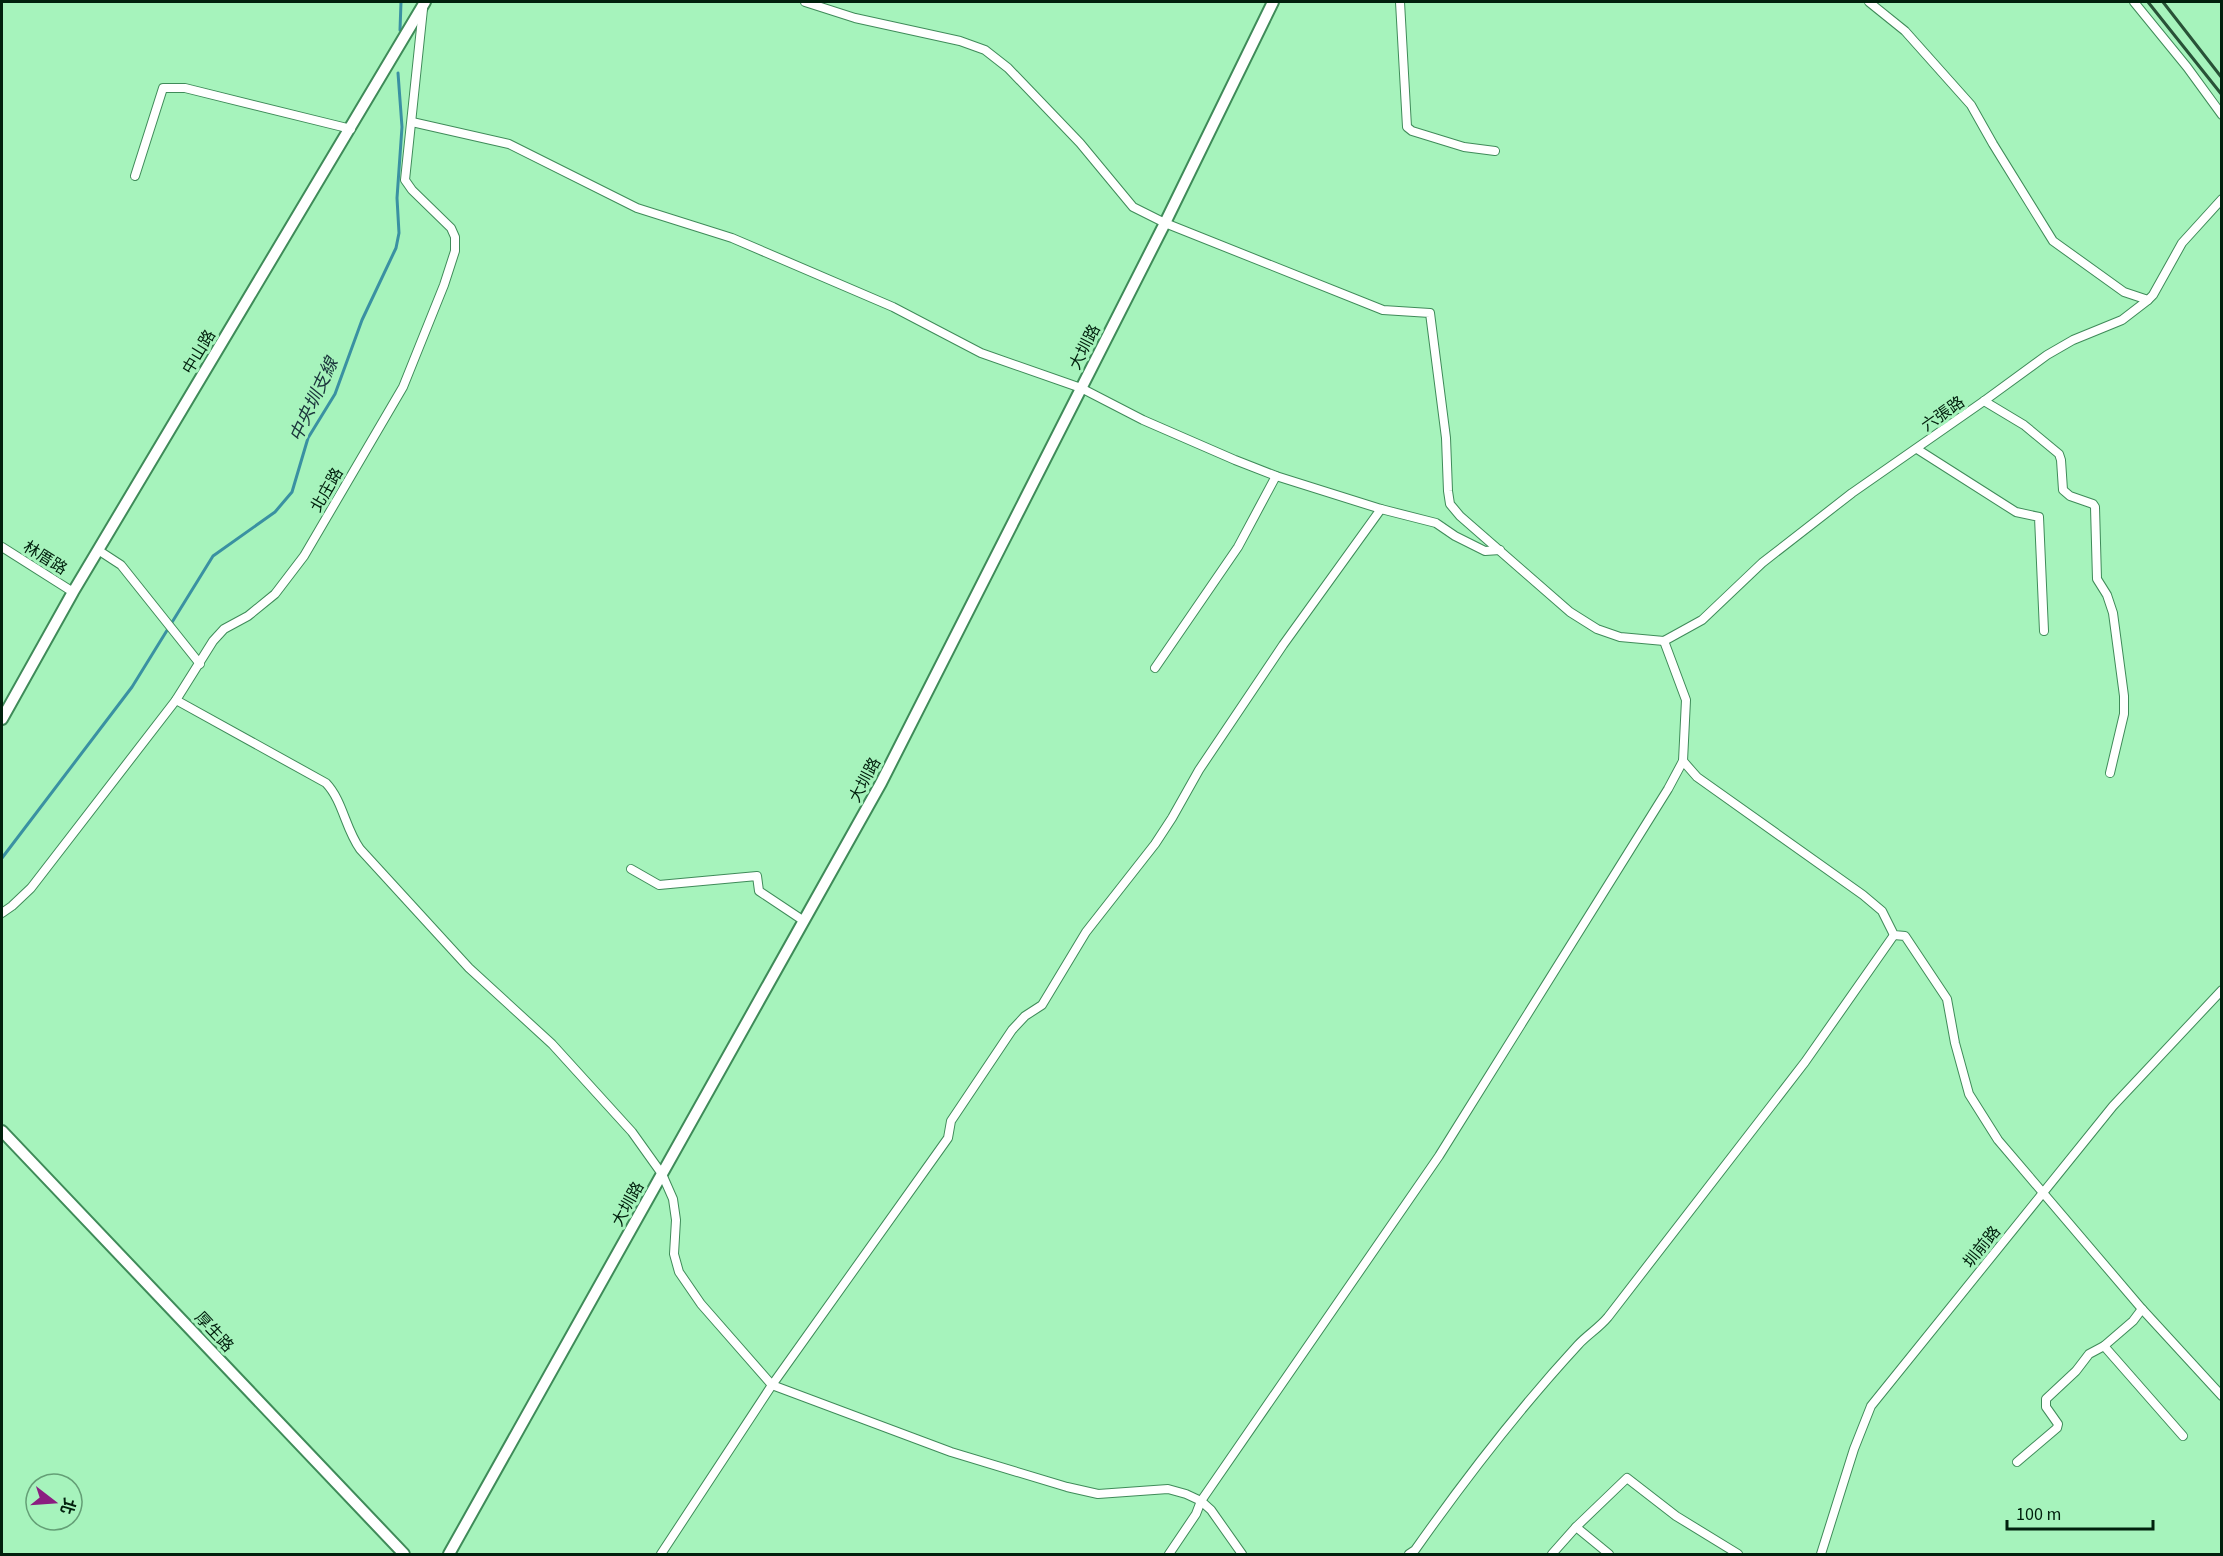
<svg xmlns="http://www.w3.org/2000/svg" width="2223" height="1556" font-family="'Source Sans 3','Noto Sans TC',sans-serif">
<rect width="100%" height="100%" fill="#a6f3bc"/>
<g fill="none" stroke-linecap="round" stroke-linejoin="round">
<g stroke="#3a91a2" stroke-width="3">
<polyline points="400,30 401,2"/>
<polyline points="2,858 132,687 213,556 275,512 292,492 308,438 335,394 362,320 396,248 399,233 397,198 402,127 398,73"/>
</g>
<defs>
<g id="street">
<polyline points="805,2 855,18 960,41 985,50 1008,68 1080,143 1133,207 1165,223 1383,310 1430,313 1446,438 1448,491 1450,504 1460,516 1570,612 1597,629 1620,637 1664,641 1702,620 1762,563 1852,493 1984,401 2047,355 2073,340 2122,320 2148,300 2153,295 2182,243 2222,199"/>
<polyline points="1400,2 1407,127 1412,131 1464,147 1495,151"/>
<polyline points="1869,2 1905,31 1971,105 1993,144 2053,241 2124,292 2148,300"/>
<polyline points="2134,2 2187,67 2222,115"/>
<polyline points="412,122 509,144 637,208 732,238 893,307 981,353 1081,388 1143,420 1235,460 1276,476 1381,509 1436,523 1455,536 1485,551 1500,550"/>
<polyline points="135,176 163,88 185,88 351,129"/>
<polyline points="1984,401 2024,425 2059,454 2061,460 2063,490 2070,496 2093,504 2095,507 2097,579 2107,595 2113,613 2124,696 2124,714 2110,773"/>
<polyline points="1917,449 2016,512 2039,517 2044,631"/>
<polyline points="2,547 73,592"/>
<polyline points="98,550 121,565 200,664"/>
<polyline points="1155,668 1238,547 1276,476"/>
<path d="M176,700l150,83c17,18 19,45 34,66l109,119 83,76 80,88 30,42 11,25 3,21 -2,34 5,18 22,32 71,81 179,67 116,35 31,7 70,-5 18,5 15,7 10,9 31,44"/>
<polyline points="1683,761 1697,777 1863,895 1882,911 1894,935 1905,936 1947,999 1955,1043 1969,1094 1998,1140 2142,1309 2222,1396"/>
<polyline points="631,869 659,885 757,876 759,891 804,921"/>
<polyline points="2,913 12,906 31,888 176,700 213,641 224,629 248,616 275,594 304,556 403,387 444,285 455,251 455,237 451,228 412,190 405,180 423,9"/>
<polyline points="2104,1346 2183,1436"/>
<polyline points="2017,1462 2057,1428 2058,1424 2046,1407 2046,1399 2076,1371 2089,1354 2104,1346 2133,1321 2142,1309"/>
<polyline points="1576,1527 1609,1554"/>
<polyline points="661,1554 772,1385 948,1138 951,1121 1012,1030 1025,1016 1042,1005 1086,932 1155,844 1172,818 1199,770 1283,645 1381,509"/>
<polyline points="1169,1554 1196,1514 1201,1501 1439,1156 1668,789 1683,761 1686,700 1664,641"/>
<path d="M1409,1554l6,-4c50,-71 104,-141 163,-205 9,-10 21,-17 30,-28l197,-255 89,-127"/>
<polyline points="1552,1554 1576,1527 1627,1478 1676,1516 1738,1554"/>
<polyline points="1821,1554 1854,1449 1871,1406 2113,1106 2222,990"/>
</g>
<g id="secondary">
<polyline points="2,719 73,592 425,2"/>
<polyline points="2,1131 404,1554"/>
<polyline points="449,1554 881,783 1165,223 1273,2"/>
</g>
</defs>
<use href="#street" stroke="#3f8b59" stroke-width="10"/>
<use href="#secondary" stroke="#3f8b59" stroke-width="14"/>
<use href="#street" stroke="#fff" stroke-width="8"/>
<use href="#secondary" stroke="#fff" stroke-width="10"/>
<g stroke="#285237" stroke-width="3">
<polyline points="2148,2 2222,95"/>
<polyline points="2163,2 2222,78"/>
</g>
</g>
<g text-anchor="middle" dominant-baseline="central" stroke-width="6" stroke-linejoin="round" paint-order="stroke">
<g font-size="16" fill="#01200d" stroke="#a6f3bc">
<text transform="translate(1085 347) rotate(-63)">大圳路</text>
<text transform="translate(199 352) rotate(-59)">中山路</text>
<text transform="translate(1943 414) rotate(-35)">六張路</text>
<text transform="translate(327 490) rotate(-60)">北庄路</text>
<text transform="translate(45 558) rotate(32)">林厝路</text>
<text transform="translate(865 780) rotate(-62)">大圳路</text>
<text transform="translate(628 1204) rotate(-61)">大圳路</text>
<text transform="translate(1982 1247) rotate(-51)">圳前路</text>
<text transform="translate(214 1332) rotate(47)">厚生路</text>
</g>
<g font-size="18" font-style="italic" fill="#1a353b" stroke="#a6f3bc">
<text transform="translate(314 400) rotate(-65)">中央圳支線</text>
</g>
</g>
<rect width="2223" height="1556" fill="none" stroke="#01200d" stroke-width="6"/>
<g transform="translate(54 1502) rotate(107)"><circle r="28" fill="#a6f3bc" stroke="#649f76" stroke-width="1.5"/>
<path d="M0-4.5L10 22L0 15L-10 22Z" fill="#8b1d80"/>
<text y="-9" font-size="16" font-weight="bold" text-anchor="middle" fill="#01200d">北</text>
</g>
<path d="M2007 1520v9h146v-9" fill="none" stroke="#01200d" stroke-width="3"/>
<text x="2016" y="1520" font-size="18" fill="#01200d" stroke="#a6f3bc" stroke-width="4.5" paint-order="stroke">100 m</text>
</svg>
